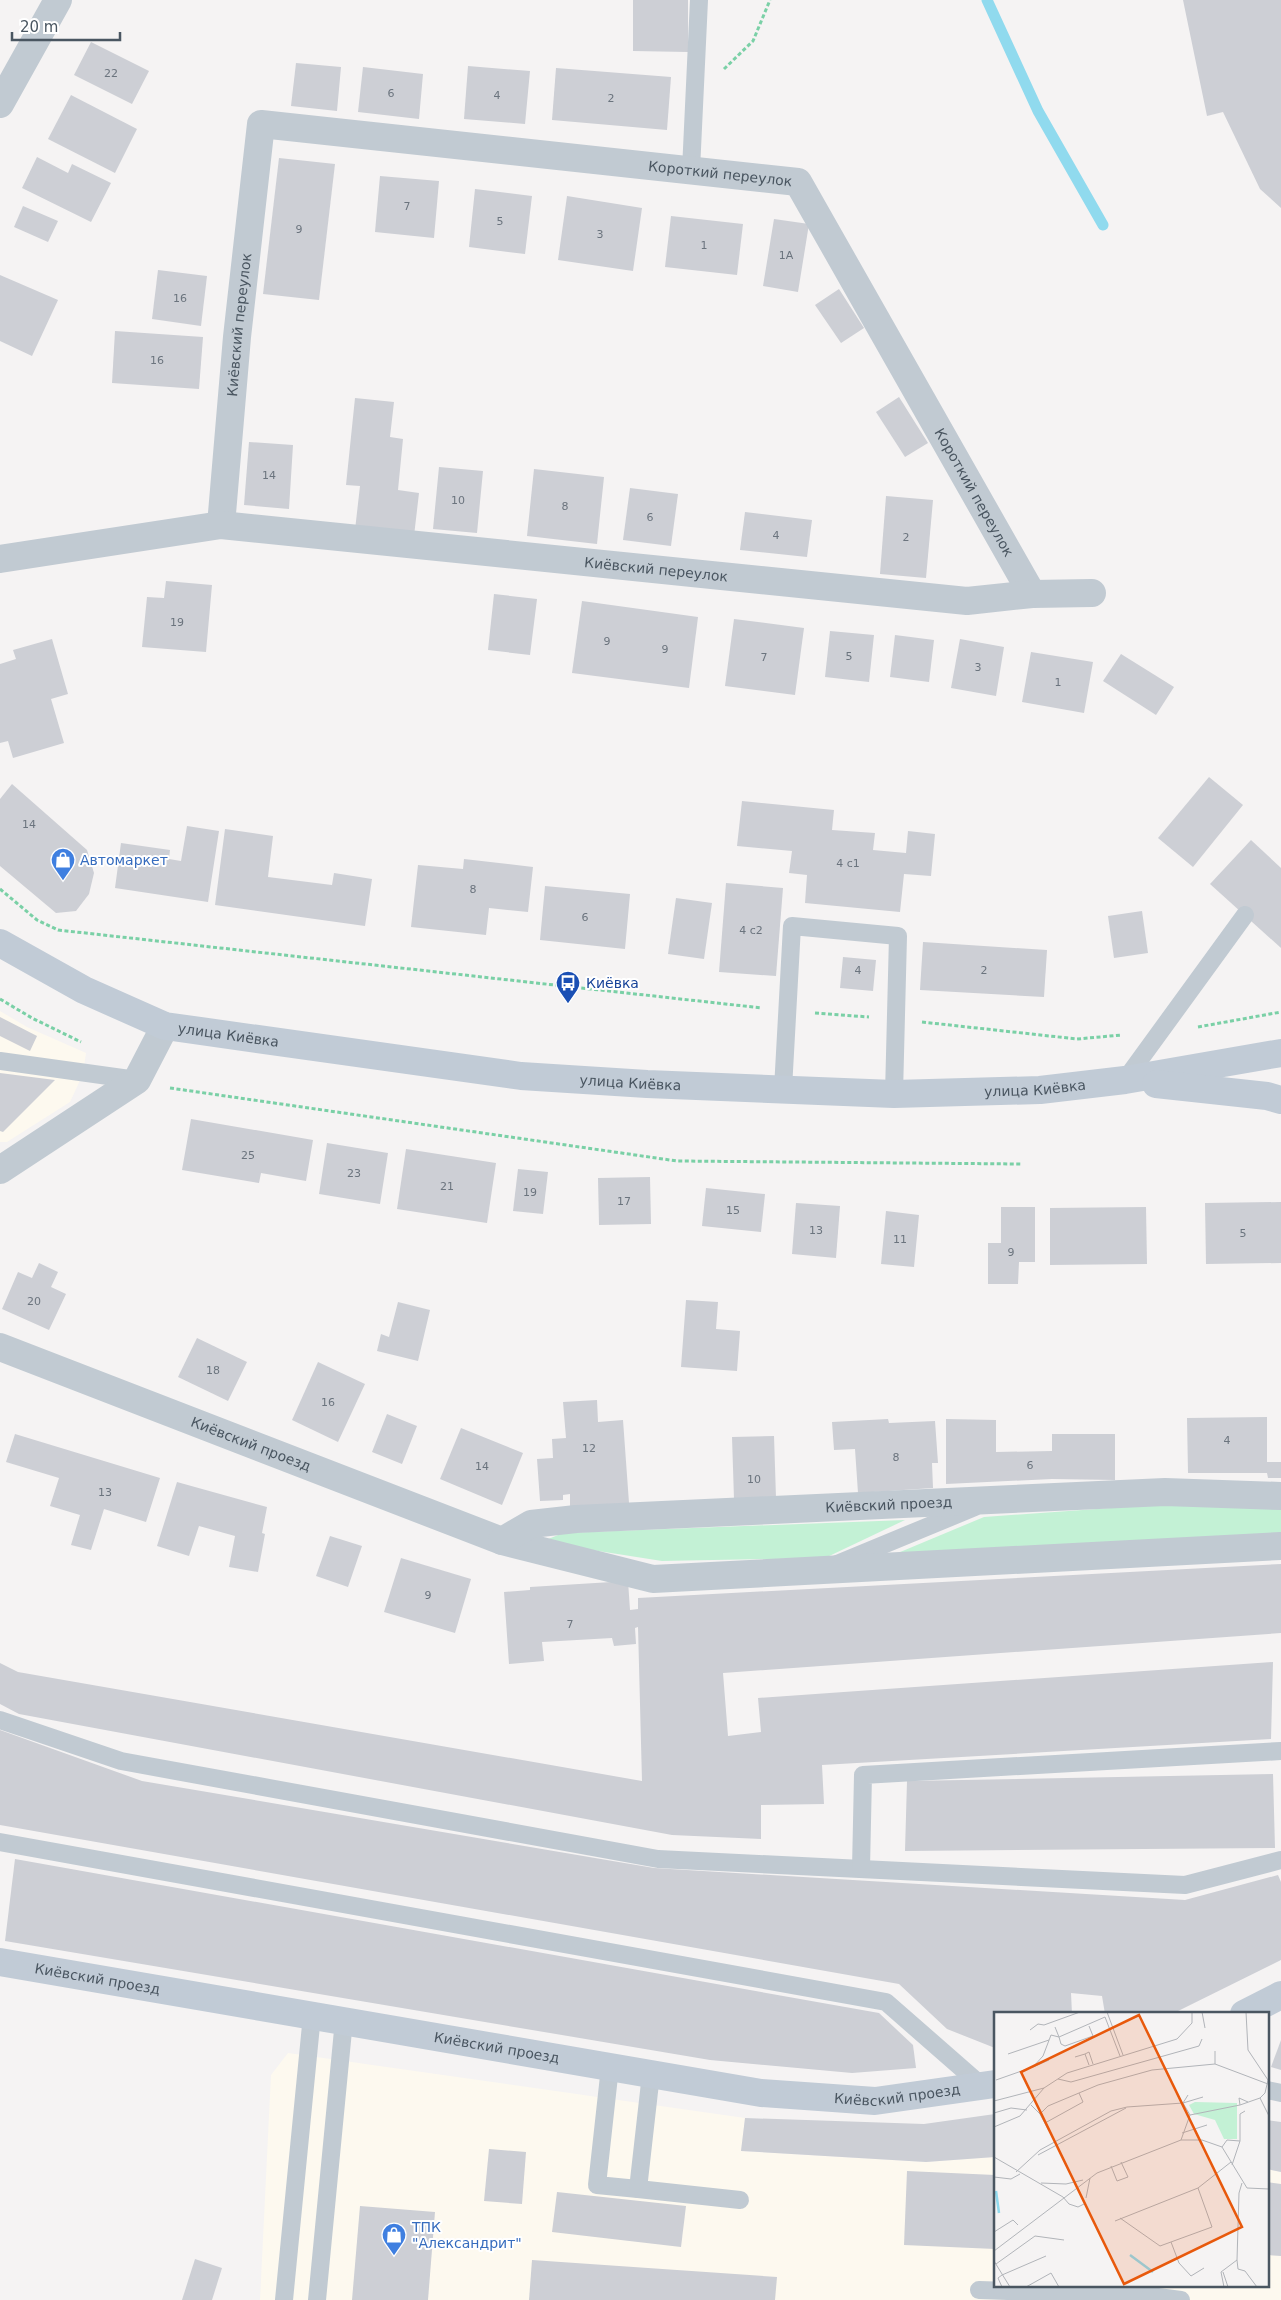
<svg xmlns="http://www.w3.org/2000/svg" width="1281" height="2300" font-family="'DejaVu Sans',sans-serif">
<rect width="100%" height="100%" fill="#f5f3f3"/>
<g fill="#fdf9ef">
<polygon points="0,1011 27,1027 86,1053 83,1074 70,1102 7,1142 0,1142"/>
<polygon points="288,2053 745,2118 741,2151 925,2162 995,2157 995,2286 1267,2286 1267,2169 1281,2172 1281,2300 260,2300 271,2075"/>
</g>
<g fill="#c3f1d5">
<polygon points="1167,1504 1281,1509 1281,1537 893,1555 984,1517"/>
<polygon points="905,1520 825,1558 662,1561 541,1542 563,1533"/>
</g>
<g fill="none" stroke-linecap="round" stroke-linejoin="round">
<polyline stroke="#90daee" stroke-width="11" points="987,0 1038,111 1103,225"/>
</g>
<g fill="#cdcfd5">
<polygon points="633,0 688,0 688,52 633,51"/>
<polygon points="1183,0 1281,0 1281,208 1260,189 1223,112 1207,116"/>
<polygon points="91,42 149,71 132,104 74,75"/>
<polygon points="296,63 341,67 337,111 291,106"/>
<polygon points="468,66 530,71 525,124 464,119"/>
<polygon points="363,67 423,74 419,119 358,112"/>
<polygon points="556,68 671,77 667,130 552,120"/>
<polygon points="71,95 137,129 115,173 48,139"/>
<polygon points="37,157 68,173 72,164 111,183 91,222 22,188"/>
<polygon points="279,158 335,164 319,300 263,294"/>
<polygon points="380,176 439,181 434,238 375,232"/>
<polygon points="475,189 532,196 525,254 469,247"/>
<polygon points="567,196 642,208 633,271 558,260"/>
<polygon points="23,206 58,221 48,242 14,227"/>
<polygon points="671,216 743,224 737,275 665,267"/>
<polygon points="774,219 809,224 798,292 763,286"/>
<polygon points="158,270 207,276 201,326 152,319"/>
<polygon points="0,275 58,300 32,356 0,341"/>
<polygon points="839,289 864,328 841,343 815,305"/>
<polygon points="115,331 203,337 199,389 112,383"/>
<polygon points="899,397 928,443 905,457 876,412"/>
<polygon points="355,398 394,402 390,437 403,439 398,490 419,493 414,536 355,530 360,486 346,485"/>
<polygon points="249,442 293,445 289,509 244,505"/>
<polygon points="439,467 483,471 477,533 433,529"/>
<polygon points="534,469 604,477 597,544 527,536"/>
<polygon points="630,488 678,494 671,546 623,540"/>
<polygon points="886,496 933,500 926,578 880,574"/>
<polygon points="745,512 812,520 807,557 740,550"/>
<polygon points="166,581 212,585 206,652 142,647 147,597 164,598"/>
<polygon points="494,594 537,599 530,655 488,650"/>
<polygon points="582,601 698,617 689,688 572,673"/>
<polygon points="734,619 804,628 795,695 725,686"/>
<polygon points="830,631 874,635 869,682 825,677"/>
<polygon points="895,635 934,640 929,682 890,677"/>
<polygon points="52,639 68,694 51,699 64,743 13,758 8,741 0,743 0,664 16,659 13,650"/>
<polygon points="960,639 1004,647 996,696 951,688"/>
<polygon points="1031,652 1093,662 1084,713 1022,702"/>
<polygon points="1121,654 1174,687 1156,715 1103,681"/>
<polygon points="1209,777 1243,805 1193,867 1158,838"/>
<polygon points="12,784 87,850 94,873 89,894 76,911 56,913 0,866 0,799"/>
<polygon points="742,801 834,810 832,830 875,833 873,850 906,853 908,831 935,834 931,876 904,874 900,912 805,903 807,875 789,873 792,851 737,846"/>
<polygon points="187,826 219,831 208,902 115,888 121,843 170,850 169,859 181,861"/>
<polygon points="225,829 273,836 268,877 332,885 334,873 372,879 365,926 215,905"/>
<polygon points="1251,840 1281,868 1281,948 1210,884"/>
<polygon points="464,859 533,867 528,912 489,908 486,935 411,927 418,865 463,869"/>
<polygon points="726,883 783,888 776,976 719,972"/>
<polygon points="545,886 630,894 625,949 540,940"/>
<polygon points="676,898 712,903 704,959 668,954"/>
<polygon points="1142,911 1148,953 1114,958 1108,916"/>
<polygon points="923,942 1047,950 1044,997 920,990"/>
<polygon points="843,957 876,960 873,991 840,988"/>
<polygon points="0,1017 37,1036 30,1051 0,1036"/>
<polygon points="0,1073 55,1080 3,1132 0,1131"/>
<polygon points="191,1119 313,1140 306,1181 261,1173 259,1183 182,1170"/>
<polygon points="327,1143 388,1153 380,1204 319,1194"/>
<polygon points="406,1149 496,1163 487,1223 397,1209"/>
<polygon points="518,1169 548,1172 543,1214 513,1211"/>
<polygon points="650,1177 651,1224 599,1225 598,1178"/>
<polygon points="706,1188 765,1194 761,1232 702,1226"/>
<polygon points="1281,1202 1281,1263 1206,1264 1205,1203"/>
<polygon points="796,1203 840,1206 836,1258 792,1254"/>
<polygon points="1001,1207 1035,1207 1035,1262 1019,1262 1018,1284 988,1284 988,1243 1001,1243"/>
<polygon points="1146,1207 1147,1264 1050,1265 1050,1208"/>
<polygon points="886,1211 919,1215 914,1267 881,1264"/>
<polygon points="39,1263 58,1272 51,1287 66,1294 49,1330 2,1309 18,1272 32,1278"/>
<polygon points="686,1300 718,1302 716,1329 740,1331 737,1371 681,1367"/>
<polygon points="398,1302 430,1310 418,1361 377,1351 381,1334 389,1337"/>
<polygon points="197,1338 247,1362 228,1401 178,1377"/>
<polygon points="318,1362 365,1384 338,1442 292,1420"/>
<polygon points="597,1400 598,1422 623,1420 629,1503 570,1507 570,1494 563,1495 563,1500 540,1501 537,1459 553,1458 552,1439 566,1438 563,1402"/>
<polygon points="387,1414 417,1426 402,1464 372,1452"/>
<polygon points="1267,1417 1267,1462 1281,1462 1281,1478 1268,1478 1267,1473 1188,1473 1187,1418"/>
<polygon points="888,1419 889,1423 935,1421 938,1463 932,1463 933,1488 858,1493 855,1449 834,1450 832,1422"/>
<polygon points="946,1419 996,1420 996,1452 1052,1451 1052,1434 1115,1434 1115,1480 1052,1479 946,1484"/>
<polygon points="461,1428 523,1453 502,1505 440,1479"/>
<polygon points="15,1434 160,1478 146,1522 104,1509 91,1550 71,1545 80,1515 50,1506 59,1478 6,1462"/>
<polygon points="774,1436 776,1498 734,1499 732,1437"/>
<polygon points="177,1482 267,1507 262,1533 265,1534 258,1572 229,1567 235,1536 199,1526 189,1556 157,1546"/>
<polygon points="330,1536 362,1546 348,1587 316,1576"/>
<polygon points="401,1558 471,1579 455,1633 384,1612"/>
<polygon points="1281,1564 1281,1633 723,1673 728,1736 761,1732 758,1698 1273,1662 1271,1739 822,1765 824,1804 761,1805 761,1839 672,1835 19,1714 0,1704 0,1663 18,1672 642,1781 638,1627 635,1628 636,1644 614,1646 612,1638 542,1642 544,1661 509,1664 504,1592 530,1590 530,1587 628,1581 630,1610 638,1609 638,1598"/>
<polygon points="0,1730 142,1781 654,1868 1185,1900 1278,1875 1281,1882 1281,1960 1172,2014 1105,2014 1102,1996 1071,1993 1072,2014 995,2014 995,2048 947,2029 899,1984 0,1825"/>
<polygon points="1273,1774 1275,1848 905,1851 907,1781"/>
<polygon points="15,1859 879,2013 913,2045 916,2068 852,2073 710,2060 5,1941"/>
<polygon points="1281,2040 1281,2070 1271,2067"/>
<polygon points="995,2114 995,2157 926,2162 741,2151 745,2118 924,2124"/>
<polygon points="1267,2120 1281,2122 1281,2172 1267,2169"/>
<polygon points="489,2149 526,2152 522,2204 484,2201"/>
<polygon points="907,2171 995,2175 995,2249 904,2245"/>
<polygon points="1267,2182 1281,2184 1281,2256 1267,2255"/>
<polygon points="557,2192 686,2206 681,2247 552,2232"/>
<polygon points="360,2206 435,2212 428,2300 352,2300"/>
<polygon points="195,2259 222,2268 212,2300 182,2300"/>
<polygon points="532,2260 777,2277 775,2300 529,2300"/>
</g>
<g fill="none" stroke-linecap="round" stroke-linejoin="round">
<g stroke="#7ad0a6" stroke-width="3" stroke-dasharray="4 2.5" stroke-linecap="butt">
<polyline points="724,69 753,41 770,0"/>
<polyline points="0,889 37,920 58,930 762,1008"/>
<polyline points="0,999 32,1018 81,1042"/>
<polyline points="815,1013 869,1017"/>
<polyline points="922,1022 1077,1039 1122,1035"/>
<polyline points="1198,1027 1281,1012"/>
<polyline points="170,1088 677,1161 1021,1164"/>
</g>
<g stroke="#c1cad2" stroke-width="18">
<polyline points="691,170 699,0"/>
<polyline points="0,1061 137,1080"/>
<polyline points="1125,1080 1245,915"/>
<polyline points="783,1089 792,926 898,936 894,1094"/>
<polyline points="837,1564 975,1507"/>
<polyline points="0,1720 121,1761 658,1859 1185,1885 1281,1860"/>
<polyline points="0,1842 886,2002 982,2086"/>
<polyline points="861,1869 863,1775 1281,1751"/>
<polyline points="610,2067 597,2185 638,2189"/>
<polyline points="651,2074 638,2189 740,2200"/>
<polyline points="1267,2090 1281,2093"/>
<polyline points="979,2290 1150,2296 1141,2300"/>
<polyline points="1150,2296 1181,2300"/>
<polyline points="284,2300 312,2015"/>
<polyline points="317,2300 344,2020"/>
</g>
<g stroke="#c1cad2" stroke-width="28">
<polyline points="0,104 58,0"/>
<path id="s1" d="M221,525l16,-188 24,-213 537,58 234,412"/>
<path id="s2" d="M0,559l221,-34 746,76 65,-7 60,-1"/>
<polyline points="0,1170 137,1080 165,1026"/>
<path id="s3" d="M0,1347l502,194 151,38 628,-33"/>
<path id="s4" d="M502,1541l29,-17 45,-5 589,-27 116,4"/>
</g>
<g stroke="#c1cbd6" stroke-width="28">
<path id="s5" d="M0,943l84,47 81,36 356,50 126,8 247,10 146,-4 85,-10 156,-27"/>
<polyline points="1156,1084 1267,1096 1281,1100"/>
<path id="s6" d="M0,1962l761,131 114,8 120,-17"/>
<polyline points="1244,2014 1281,1995"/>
</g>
</g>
<defs>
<symbol id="shop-pin" viewBox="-11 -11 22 30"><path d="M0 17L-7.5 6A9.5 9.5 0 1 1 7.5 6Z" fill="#3f7fe0" stroke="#fff"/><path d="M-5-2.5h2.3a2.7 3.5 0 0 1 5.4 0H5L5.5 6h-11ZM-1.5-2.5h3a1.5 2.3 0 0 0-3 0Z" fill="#fff"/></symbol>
<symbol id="bus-pin" viewBox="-11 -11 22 30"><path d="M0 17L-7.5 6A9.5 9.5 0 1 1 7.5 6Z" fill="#1a4fb4" stroke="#fff"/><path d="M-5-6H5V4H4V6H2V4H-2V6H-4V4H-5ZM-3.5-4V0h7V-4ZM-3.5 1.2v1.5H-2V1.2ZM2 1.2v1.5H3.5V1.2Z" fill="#fff"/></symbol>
</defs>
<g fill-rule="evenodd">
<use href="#shop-pin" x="49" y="846" width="28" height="38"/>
<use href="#bus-pin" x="554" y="969" width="28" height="38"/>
<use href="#shop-pin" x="380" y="2221" width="28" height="38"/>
</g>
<g text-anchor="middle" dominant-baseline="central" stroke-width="4" stroke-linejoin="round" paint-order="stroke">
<g font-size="11" fill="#6b747e">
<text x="111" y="73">22</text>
<text x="391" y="93">6</text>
<text x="497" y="95">4</text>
<text x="611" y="98">2</text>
<text x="407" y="206">7</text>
<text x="500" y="221">5</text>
<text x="299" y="229">9</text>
<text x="600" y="234">3</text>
<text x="704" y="245">1</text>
<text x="786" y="255">1А</text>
<text x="180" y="298">16</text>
<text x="157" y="360">16</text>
<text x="269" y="475">14</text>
<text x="458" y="500">10</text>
<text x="565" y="506">8</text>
<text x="650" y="517">6</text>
<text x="776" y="535">4</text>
<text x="906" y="537">2</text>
<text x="177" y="622">19</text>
<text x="607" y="641">9</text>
<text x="665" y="649">9</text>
<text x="849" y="656">5</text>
<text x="764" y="657">7</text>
<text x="978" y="667">3</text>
<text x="1058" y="682">1</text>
<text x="29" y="824">14</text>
<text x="848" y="863">4 с1</text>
<text x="473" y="889">8</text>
<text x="585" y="917">6</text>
<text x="751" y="930">4 с2</text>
<text x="858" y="970">4</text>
<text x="984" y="970">2</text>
<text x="248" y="1155">25</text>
<text x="354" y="1173">23</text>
<text x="447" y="1186">21</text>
<text x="530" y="1192">19</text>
<text x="624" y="1201">17</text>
<text x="733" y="1210">15</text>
<text x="816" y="1230">13</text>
<text x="1243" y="1233">5</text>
<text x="900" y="1239">11</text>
<text x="1011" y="1252">9</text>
<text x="34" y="1301">20</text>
<text x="213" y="1370">18</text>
<text x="328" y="1402">16</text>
<text x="1227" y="1440">4</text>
<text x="589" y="1448">12</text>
<text x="896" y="1457">8</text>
<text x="1030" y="1465">6</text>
<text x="482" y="1466">14</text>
<text x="754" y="1479">10</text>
<text x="105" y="1492">13</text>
<text x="428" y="1595">9</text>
<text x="570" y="1624">7</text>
</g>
<g font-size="14" fill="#4a5661" stroke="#fff">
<text stroke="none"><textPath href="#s1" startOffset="865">Короткий переулок</textPath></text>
<text stroke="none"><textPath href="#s1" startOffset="201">Киёвский переулок</textPath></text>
<text stroke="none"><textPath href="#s1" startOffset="1300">Короткий переулок</textPath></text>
<text stroke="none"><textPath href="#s2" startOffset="661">Киёвский переулок</textPath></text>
<text stroke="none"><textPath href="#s5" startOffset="249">улица Киёвка</textPath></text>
<text stroke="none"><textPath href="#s5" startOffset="654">улица Киёвка</textPath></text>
<text stroke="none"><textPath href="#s5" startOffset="1059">улица Киёвка</textPath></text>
<text stroke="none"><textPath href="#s3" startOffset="269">Киёвский проезд</textPath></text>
<text stroke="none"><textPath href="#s4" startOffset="392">Киёвский проезд</textPath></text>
<text stroke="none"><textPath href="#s6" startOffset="99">Киёвский проезд</textPath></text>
<text stroke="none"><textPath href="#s6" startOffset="504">Киёвский проезд</textPath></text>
<text stroke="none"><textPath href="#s6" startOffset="909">Киёвский проезд</textPath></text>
</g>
<g font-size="14" fill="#366cbe" stroke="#fff" text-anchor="start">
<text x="80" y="860">Автомаркет</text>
<text x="412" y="2227">ТПК<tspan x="412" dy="16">"Александрит"</tspan></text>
</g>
<g font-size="14" fill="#164399" stroke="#fff" text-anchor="start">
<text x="586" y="983">Киёвка</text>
</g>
</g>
<g transform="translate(994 2012)">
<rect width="275" height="275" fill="#f5f3f3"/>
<path d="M201,90l42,1v36h-13l-9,-19 -21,-6 -5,-9z" fill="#c3f1d5"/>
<path fill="none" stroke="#90daee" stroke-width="2.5" d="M2,179l3,22M136,243l23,17"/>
<path fill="none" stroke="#b1b4b9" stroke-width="1" d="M113,0l16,43M208,0l3,16M95,14l4,10 -28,10 -4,-2 -2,-7 46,-20 15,39M36,18l8,-6 6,1 36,-13M14,42l41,-14M91,42l4,-2 4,12M81,45l10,-3 4,11M55,48l-16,7 10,-11 8,-21 8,2 -4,-10M221,52l53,20M64,67l13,3 128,-36 3,-7M2,68l37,-13M194,83l-5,8 20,-6M266,86l9,18M0,89l50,-13M37,93l9,9 8,-8 50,-21 54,-15 63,-6v-13M246,93l-1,-7 9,4M0,101l17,-5 16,2M46,102l9,17M196,103l50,-10 20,-7 5,-5 3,-13 -20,-30 -2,-38M51,111l38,-21 -4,-9M0,115l26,-11 24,-28 23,-15 110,-34 15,-16v-11M188,121l25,-8M246,129v-27l5,-3M228,135l5,-7 13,1 -8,24M44,143l88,-47M0,145l69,40M117,154l6,15 11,-4 -7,-15M22,160l24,-22 71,-39 16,-4 56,-4 7,12 -9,25M0,165l17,2 9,-5M47,171l25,1 17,-4M69,185l6,7 9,3 6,-3M92,186l4,-20M126,206l40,28 52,-19 -14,-39M121,209l83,-33 33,-26M0,220l19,-12 5,5M177,230l8,21 12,13 13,-8M0,239l103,-78 84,-33h21l20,7 25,41 22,1M243,248l2,-67 3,-10M0,249l16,26M2,252l39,-28 29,4M229,260l5,15M8,275l-4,-9 4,-3 44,-19M32,275l25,-14 8,14M230,275l-3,-15 16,-12 1,9 7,2 12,16"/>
<path fill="#e8590c" fill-opacity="0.15" stroke="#e8590c" stroke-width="2.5" d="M145,3l103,212 -118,57 -103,-212z"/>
<rect width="275" height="275" fill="none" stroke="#4a5661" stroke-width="2.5"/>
</g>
<path d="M12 32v8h108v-8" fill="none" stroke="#4a5661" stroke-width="2.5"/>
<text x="20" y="32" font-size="15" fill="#4a5661" stroke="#ffffff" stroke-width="4" paint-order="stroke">20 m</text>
</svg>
